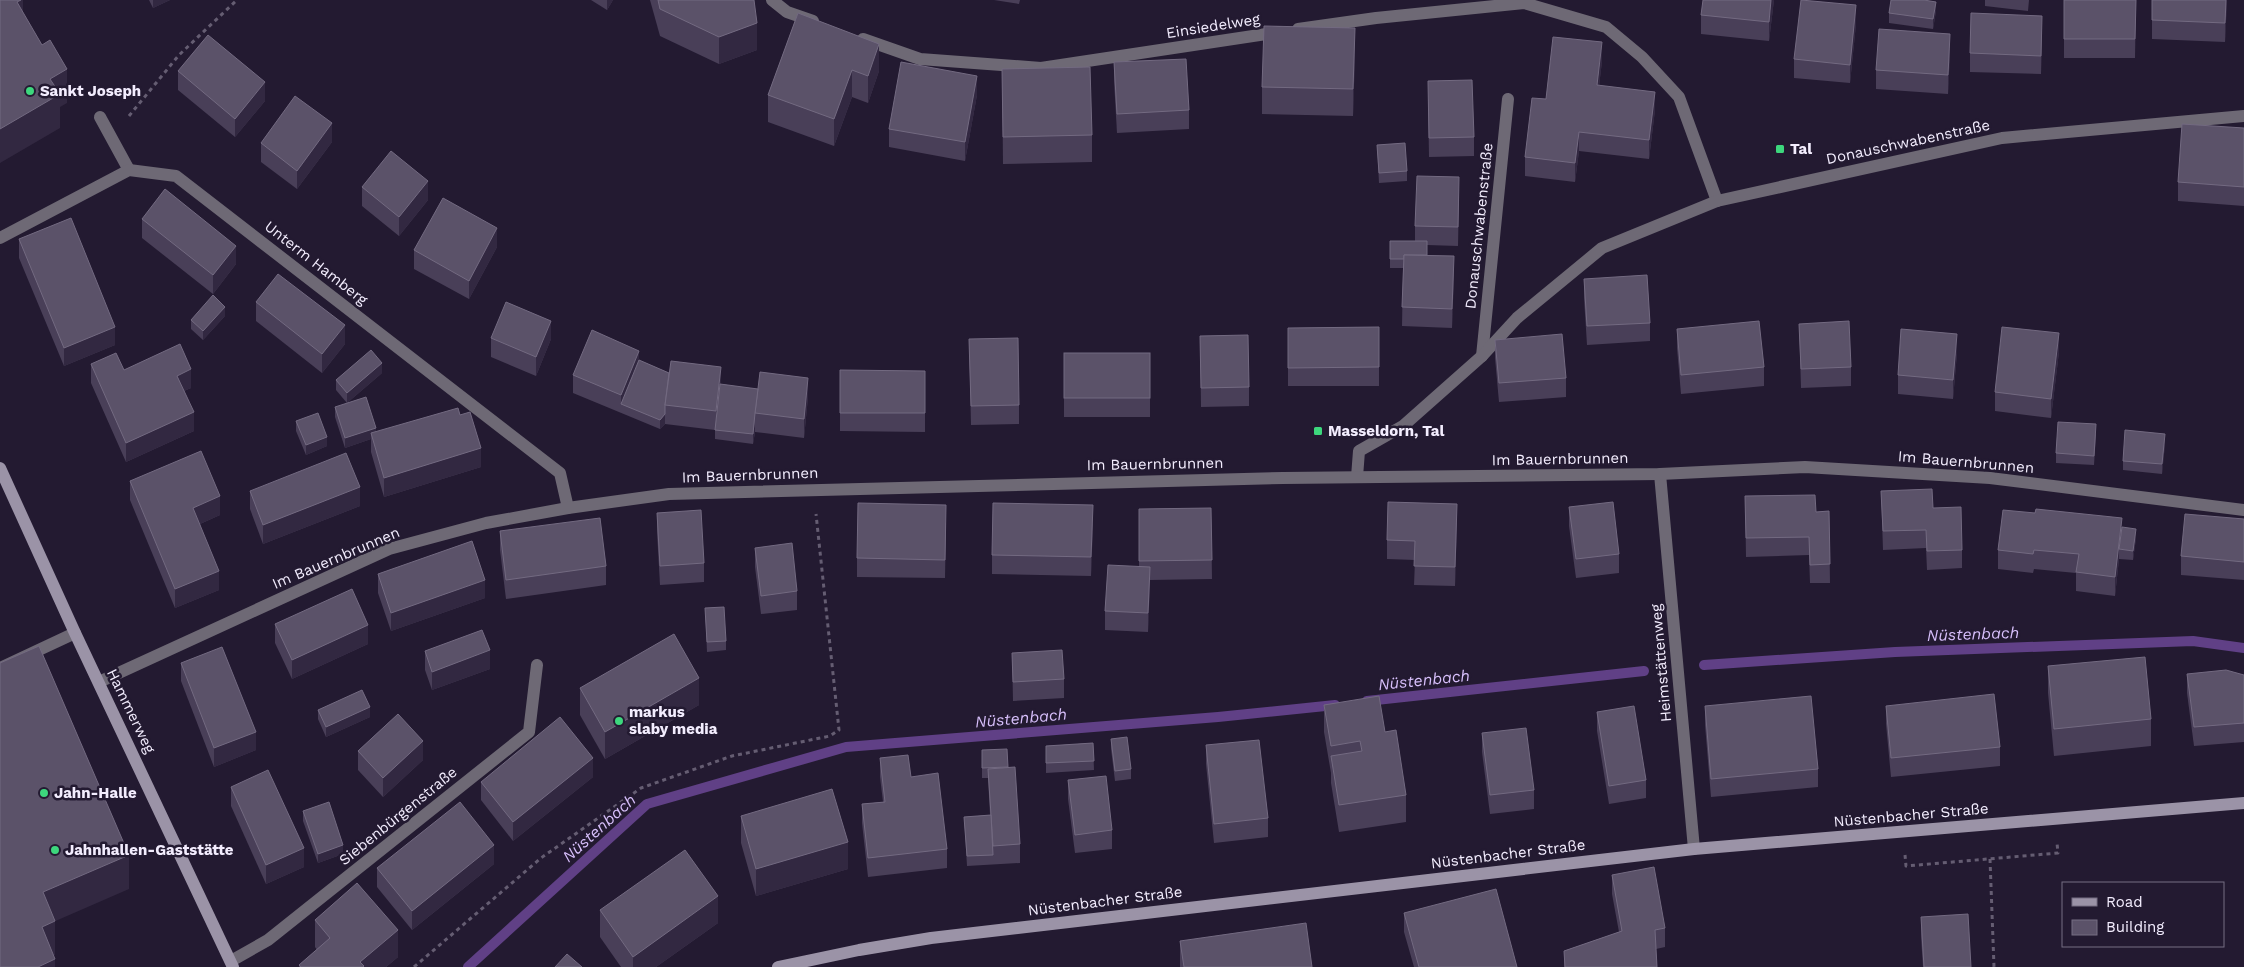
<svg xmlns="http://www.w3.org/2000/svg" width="2244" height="967" font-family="'Work Sans',sans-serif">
<rect width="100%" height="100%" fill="#231a31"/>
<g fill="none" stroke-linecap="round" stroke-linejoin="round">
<g stroke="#604086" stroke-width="10">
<polyline points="1704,665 1895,652 2193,641 2244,648"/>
<polyline points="1367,701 1644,671"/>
<polyline points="468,967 647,804 846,747 1218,717 1335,705"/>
</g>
<g stroke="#655d72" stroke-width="3" stroke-dasharray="4 4" stroke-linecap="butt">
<polyline points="129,116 179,55 237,0"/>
<polyline points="1905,855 1906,866 2058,853 2057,843"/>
<polyline points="1990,859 1994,967"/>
<polyline points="414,967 541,858 641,788 732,756 830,736 839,730 816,514"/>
</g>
<g stroke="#6e6975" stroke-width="12">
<polyline points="100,117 129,170"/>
<polyline points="1482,356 1508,99"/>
<polyline points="0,668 75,633"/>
</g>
<g stroke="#6e6975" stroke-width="12">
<polyline points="772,0 787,12 813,21"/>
<polyline points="1298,29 1376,18 1524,3 1606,27 1642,57 1679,97 1717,201"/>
<polyline points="863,39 920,59 1041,68 1279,32"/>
<polyline points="0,238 129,170 176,176 560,473 568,508"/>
<polyline points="1660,474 1694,849"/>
<polyline points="1357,477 1359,451 1403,426 1482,356 1517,318 1602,248 1717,201 2002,138 2244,116"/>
<polyline points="99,682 389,549 486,523 568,508 669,494 1283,478 1660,474 1805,467 1990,478 2244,510"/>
<polyline points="231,961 268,940 529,732 537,665"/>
</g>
<g stroke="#9b93a7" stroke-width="12">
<polyline points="0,468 75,633 233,967"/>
<polyline points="778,967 859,950 931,938 1694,849 2244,803"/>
</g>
</g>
<g fill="#493f58">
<polygon points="149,0 170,0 153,8"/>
<polygon points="591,0 613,0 607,10"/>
<polygon points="650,0 754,0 757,50 719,64 660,36"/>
<polygon points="994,0 1020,0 1019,4"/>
<polygon points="1774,0 1769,41 1701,34 1701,15"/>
<polygon points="1985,0 2029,0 2028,11 1985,6"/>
<polygon points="2064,0 2136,0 2135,58 2064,58"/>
<polygon points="2227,0 2225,42 2152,39 2152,20"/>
<polygon points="1936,11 1933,29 1889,23 1889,13"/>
<polygon points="798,13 879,71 868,103 852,97 834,146 768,122 768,95"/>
<polygon points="1856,24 1850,83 1794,78 1794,59"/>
<polygon points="2042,34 2041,74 1970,72 1970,53"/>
<polygon points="1950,52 1948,94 1876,89 1876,70"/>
<polygon points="1355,55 1353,116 1262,114 1262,87"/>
<polygon points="1602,61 1599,86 1655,110 1649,159 1579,151 1575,182 1525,176 1525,157 1546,99"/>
<polygon points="1114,62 1189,110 1189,129 1117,133 1114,81"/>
<polygon points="1002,69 1092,135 1092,162 1003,164"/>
<polygon points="178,71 265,101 235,137 178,90"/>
<polygon points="977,95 965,161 889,147 889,129"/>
<polygon points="1428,99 1474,137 1474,156 1429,157"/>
<polygon points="2244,128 2244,206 2178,201 2178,182"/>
<polygon points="332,142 297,189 261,162 261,143"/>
<polygon points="1377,145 1407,171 1407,181 1379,183"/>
<polygon points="362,187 428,200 399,236 362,206"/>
<polygon points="1459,196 1458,246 1427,245 1427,255 1454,275 1452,328 1402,326 1403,268 1390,268 1390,241 1415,241 1415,226"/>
<polygon points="142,219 236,264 213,294 142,238"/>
<polygon points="19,239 115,345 64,366 19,258"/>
<polygon points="497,247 469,299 414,269 414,250"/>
<polygon points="1584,279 1650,323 1650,341 1587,345 1584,298"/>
<polygon points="256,302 345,344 322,373 256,321"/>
<polygon points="225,316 203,340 191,329 191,320"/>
<polygon points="1799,324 1851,367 1851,386 1801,388"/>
<polygon points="1379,327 1379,386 1288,386 1288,328"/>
<polygon points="1677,329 1764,367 1764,386 1681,394 1677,348"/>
<polygon points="1200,336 1249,387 1249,406 1201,407"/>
<polygon points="491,338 551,339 536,376 491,357"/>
<polygon points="969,339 1019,405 1019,424 971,425"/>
<polygon points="1495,340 1566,378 1566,397 1499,402 1495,358"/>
<polygon points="2059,352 2051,418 1995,411 1995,392"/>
<rect x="1064" y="353" width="86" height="64"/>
<polygon points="1957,353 1953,399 1898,394 1898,375"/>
<polygon points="639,360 669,373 721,384 808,397 804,438 755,432 753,444 715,439 715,430 665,424 660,429 573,393 573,375"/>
<polygon points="91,364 124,370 191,388 184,391 194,431 126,462 91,383"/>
<polygon points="840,370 925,371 925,432 840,431"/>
<polygon points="382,373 347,403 336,390 336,380"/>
<polygon points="335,407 376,432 460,415 481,467 384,497 371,452 371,439 345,448 335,417"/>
<polygon points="296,421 327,446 306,455 296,431"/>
<polygon points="2096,434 2094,465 2056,463 2056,453"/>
<polygon points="2165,444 2162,474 2123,470 2123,461"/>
<polygon points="130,481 220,515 200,524 219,590 175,608 130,500"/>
<polygon points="250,491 360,506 263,544 250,509"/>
<polygon points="1881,491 1933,508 1962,550 1962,568 1927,570 1926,548 1883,550"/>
<polygon points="1745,496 1816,512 1829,511 1830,583 1810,583 1809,555 1746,557"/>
<polygon points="1569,507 1619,554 1619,573 1576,578 1569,526"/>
<polygon points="1211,508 1212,579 1150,580 1148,632 1105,630 1105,611 1139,567 1139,509"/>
<polygon points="657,513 704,563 704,582 660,585 657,532"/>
<polygon points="2244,519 2244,580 2181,575 2181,556"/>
<polygon points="946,523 945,578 857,577 857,558"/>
<polygon points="1457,523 1455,586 1414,585 1415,560 1387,559 1387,540"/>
<polygon points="1093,524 1091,576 992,574 992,555"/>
<polygon points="2122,528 2136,538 2133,560 2119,559 2115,596 2076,591 2076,573 2034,569 2033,573 1998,569 1998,550"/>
<polygon points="500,531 606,566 606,585 506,599 500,550"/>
<polygon points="755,548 797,591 797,610 761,614 755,567"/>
<polygon points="378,574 485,598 391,631 378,593"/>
<polygon points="705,608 726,641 726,650 707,652"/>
<polygon points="275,624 368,644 292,679 275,643"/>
<polygon points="425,651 490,669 432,690 425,670"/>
<polygon points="1012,653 1064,679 1064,698 1013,701"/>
<polygon points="181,663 256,750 214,767 181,681"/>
<polygon points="2048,666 2151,719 2151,746 2054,756 2048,693"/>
<polygon points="2187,674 2244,675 2244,742 2194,746 2187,693"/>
<polygon points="580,688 699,705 605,759 580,715"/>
<polygon points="1324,705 1385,732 1406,795 1406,822 1339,832 1331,783 1331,773 1324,732"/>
<polygon points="1705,706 1818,769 1818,787 1711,797 1705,725"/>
<polygon points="1886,706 2000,747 2000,766 1891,777 1886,724"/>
<polygon points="318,710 370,717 326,737 318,719"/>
<polygon points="1597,712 1646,780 1646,798 1609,804 1597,731"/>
<polygon points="1482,733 1534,790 1534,809 1490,814 1482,752"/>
<polygon points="1111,739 1131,769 1131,779 1115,781 1111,749"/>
<polygon points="1093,743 1094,770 1046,773 1046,746"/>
<polygon points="1206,745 1268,818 1268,837 1214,843 1206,764"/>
<polygon points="982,750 1008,768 1020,844 1020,863 967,866 964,817 990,815 988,778 982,778"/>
<polygon points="358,751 423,760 383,797 358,770"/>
<polygon points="880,758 911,777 947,849 947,868 868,877 862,823 862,804 883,802 880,777"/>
<polygon points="593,777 513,841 481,800 481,782"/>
<polygon points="1068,780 1112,830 1112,849 1075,853 1068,799"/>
<polygon points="231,787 304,867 266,884 231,806"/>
<polygon points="303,811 343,854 318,863 303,821"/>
<polygon points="741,816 848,869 756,896 741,843"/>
<polygon points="494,864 412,930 377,887 377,868"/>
<polygon points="1612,875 1665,928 1665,947 1656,949 1657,967 1564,967 1564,951 1619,932 1612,894"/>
<polygon points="600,910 718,923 656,967 621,967 600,937"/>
<polygon points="1404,913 1517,967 1414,967 1404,932"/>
<polygon points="1921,917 1971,967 1923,967 1921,936"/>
<polygon points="315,920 398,957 386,967 299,967 299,965 317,950 315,947"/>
<polygon points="1180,941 1312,967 1180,967"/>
</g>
<g fill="#322841">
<polygon points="21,0 23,0 23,33 17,2"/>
<polygon points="153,0 170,0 153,8"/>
<polygon points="607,0 613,0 607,10"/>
<polygon points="1771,0 1774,0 1769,41 1769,22"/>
<polygon points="2226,0 2227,0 2225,42 2225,23"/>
<polygon points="1936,2 1936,11 1933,29 1933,19"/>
<polygon points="1856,5 1856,24 1850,83 1850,65"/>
<polygon points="2042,16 2042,34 2041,74 2041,56"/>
<polygon points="757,23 757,50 719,64 719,37"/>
<polygon points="1355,28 1355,55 1353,116 1353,89"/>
<polygon points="1950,34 1950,52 1948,94 1948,75"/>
<polygon points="1602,42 1602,61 1597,104 1597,85"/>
<polygon points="879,44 879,71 868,103 868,76"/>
<polygon points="67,69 67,103 60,107 60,128 0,163 0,129 50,79"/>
<polygon points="852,70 852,97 834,146 834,119"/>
<polygon points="977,76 977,95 965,161 965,142"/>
<polygon points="265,82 265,101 235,137 235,119"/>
<polygon points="1655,92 1655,110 1649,159 1649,140"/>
<polygon points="332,123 332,142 297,189 297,171"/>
<polygon points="1579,132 1579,151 1575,182 1575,163"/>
<polygon points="428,181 428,200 399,236 399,217"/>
<polygon points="497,228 497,247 469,299 469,281"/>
<polygon points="236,246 236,264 213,294 213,275"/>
<polygon points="1454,256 1454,275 1452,328 1452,309"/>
<polygon points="225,307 225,316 203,340 203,331"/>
<polygon points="551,321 551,339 536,376 536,357"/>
<polygon points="345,325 345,344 322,373 322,354"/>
<polygon points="115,327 115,345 64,366 64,348"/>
<polygon points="2059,333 2059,352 2051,418 2051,399"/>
<polygon points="1957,334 1957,353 1953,399 1953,380"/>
<polygon points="639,351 639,370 621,404 621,395"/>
<polygon points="382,363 382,373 347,403 347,393"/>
<polygon points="721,367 721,386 716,430 716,411"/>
<polygon points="191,369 191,388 177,394 177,376"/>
<polygon points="808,378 808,397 804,438 804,419"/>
<polygon points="194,412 194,431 126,462 126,443"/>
<polygon points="665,414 665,424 660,429 660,420"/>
<polygon points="755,423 755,432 753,444 753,434"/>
<polygon points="376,428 376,438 371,433 371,439 345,448 345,438"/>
<polygon points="2165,434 2165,444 2162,474 2162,464"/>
<polygon points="327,437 327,446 306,455 306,445"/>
<polygon points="481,448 481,467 384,497 384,478"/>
<polygon points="360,487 360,506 263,544 263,525"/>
<polygon points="220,496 220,515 193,527 193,508"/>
<polygon points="1457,504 1457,523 1455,586 1455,567"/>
<polygon points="1093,505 1093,524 1091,576 1091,557"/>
<polygon points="2122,518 2122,537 2119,549 2119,559 2115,596 2115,577"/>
<polygon points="2136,529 2136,538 2133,560 2133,551"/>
<polygon points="1150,567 1150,586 1148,632 1148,613"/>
<polygon points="219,571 219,590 175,608 175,589"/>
<polygon points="485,580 485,598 391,631 391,613"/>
<polygon points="368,625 368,644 292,679 292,660"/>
<polygon points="490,650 490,669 432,690 432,672"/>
<polygon points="699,678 699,705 605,759 605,732"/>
<polygon points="370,707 370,717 326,737 326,727"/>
<polygon points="256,732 256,750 214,767 214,748"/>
<polygon points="423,741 423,760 383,797 383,778"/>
<polygon points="593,758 593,777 513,841 513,822"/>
<polygon points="848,842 848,869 756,896 756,869"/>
<polygon points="343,845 343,854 318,863 318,854"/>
<polygon points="494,845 494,864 412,930 412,911"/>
<polygon points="304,848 304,867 266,884 266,865"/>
<polygon points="129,855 129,889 44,926 55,921 55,955 42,961 42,927 43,892"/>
<polygon points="718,896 718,923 656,967 633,967 633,957"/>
<polygon points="398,930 398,957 386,967 360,967 360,962"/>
<polygon points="55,959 55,967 38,967"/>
</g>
<g fill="#5b5269" stroke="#736a81">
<polygon points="0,0 21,0 17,2 42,45 50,40 67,69 50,79 60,94 0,129"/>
<polygon points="658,0 754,0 757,23 719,37 660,9"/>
<polygon points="1703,0 1771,0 1769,22 1701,15"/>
<polygon points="1801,0 1856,5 1850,65 1794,59"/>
<polygon points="1891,0 1924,0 1936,2 1933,19 1889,13"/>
<polygon points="2064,0 2136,0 2135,39 2064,39"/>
<polygon points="2152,0 2226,0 2225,23 2152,20"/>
<polygon points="798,13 879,44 868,76 852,70 834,119 768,95"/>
<polygon points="1971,13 2042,16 2041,56 1970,53"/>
<polygon points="1264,26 1355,28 1353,89 1262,87"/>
<polygon points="1879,29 1950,34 1948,75 1876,70"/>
<polygon points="208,35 265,82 235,119 178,71"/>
<polygon points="1553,37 1602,42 1597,85 1655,92 1649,140 1579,132 1575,163 1525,157 1532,98 1546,99"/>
<polygon points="1186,59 1189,110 1117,114 1114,62"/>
<polygon points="901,62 977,76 965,142 889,129"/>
<polygon points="1090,67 1092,135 1003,137 1002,69"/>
<polygon points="1472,80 1474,137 1429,138 1428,81"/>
<polygon points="295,96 332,123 297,171 261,143"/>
<polygon points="2182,124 2244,128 2244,187 2178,182"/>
<polygon points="1405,143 1407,171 1379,173 1377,145"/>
<polygon points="391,151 428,181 399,217 362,187"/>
<polygon points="1417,176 1459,177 1458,227 1415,226"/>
<polygon points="165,189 236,246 213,275 142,219"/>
<polygon points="443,198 497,228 469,281 414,250"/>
<polygon points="71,218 115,327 64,348 19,239"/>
<polygon points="1390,241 1427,241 1427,255 1404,255 1404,259 1390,259"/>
<polygon points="1404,255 1454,256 1452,309 1402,307"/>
<polygon points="278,274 345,325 322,354 256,302"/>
<polygon points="1647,275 1650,323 1587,326 1584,279"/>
<polygon points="213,295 225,307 203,331 191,320"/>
<polygon points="506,302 551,321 536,357 491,338"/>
<polygon points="1759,321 1764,367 1681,375 1677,329"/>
<polygon points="1849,321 1851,367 1801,369 1799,324"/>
<polygon points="1379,327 1379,367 1288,368 1288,328"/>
<polygon points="2002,327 2059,333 2051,399 1995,392"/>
<polygon points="1901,329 1957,334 1953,380 1898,375"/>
<polygon points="592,330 639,351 621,395 573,375"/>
<polygon points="1562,334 1566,378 1499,383 1495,340"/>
<polygon points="1248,335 1249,387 1201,388 1200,336"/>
<polygon points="1018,338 1019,405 971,406 969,339"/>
<polygon points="180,344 191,369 177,376 194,412 126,443 91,364 116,353 124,370"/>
<polygon points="371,350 382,363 347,393 336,380"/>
<rect x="1064" y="353" width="86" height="45"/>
<polygon points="639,360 669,373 665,405 665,414 660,420 621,404"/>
<polygon points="671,361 721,367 716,411 665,405"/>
<polygon points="840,370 925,371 925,413 840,413"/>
<polygon points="760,372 808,378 804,419 755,413"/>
<polygon points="720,384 758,389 755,413 753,434 715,430"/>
<polygon points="366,397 376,428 345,438 335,407"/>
<polygon points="458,408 460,415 470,412 481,448 384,478 371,433"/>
<polygon points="318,413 327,437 306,445 296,421"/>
<polygon points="2058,422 2096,424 2094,456 2056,453"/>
<polygon points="2125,430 2165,434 2162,464 2123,461"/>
<polygon points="201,451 220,496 193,508 219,571 175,589 130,481"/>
<polygon points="346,453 360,487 263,525 250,491"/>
<polygon points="1932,489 1933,508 1961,507 1962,550 1927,551 1926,530 1883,531 1881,491"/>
<polygon points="1815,495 1816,512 1829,511 1830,564 1810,565 1809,537 1746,538 1745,496"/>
<polygon points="1388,502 1457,504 1455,567 1414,566 1415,541 1387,540"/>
<polygon points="1613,502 1619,554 1576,559 1569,507"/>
<polygon points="858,503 946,505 945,560 857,558"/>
<polygon points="993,503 1093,505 1091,557 992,555"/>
<polygon points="1211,508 1212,560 1139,561 1139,509"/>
<polygon points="2036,509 2122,518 2115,577 2076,572 2079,554 2034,550 2033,554 1998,550 2003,510 2035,513"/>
<polygon points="701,510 704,563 660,566 657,513"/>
<polygon points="2185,514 2244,519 2244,562 2181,556"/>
<polygon points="600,518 606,566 506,580 500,531"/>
<polygon points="2122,527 2136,529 2133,551 2119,549"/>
<polygon points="472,541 485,580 391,613 378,574"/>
<polygon points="792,543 797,591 761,596 755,548"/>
<polygon points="1108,565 1150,567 1148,613 1105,611"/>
<polygon points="352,589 368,625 292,660 275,624"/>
<polygon points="724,607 726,641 707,642 705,608"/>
<polygon points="482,630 490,650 432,672 425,651"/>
<polygon points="674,634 699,678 605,732 580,688"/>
<polygon points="39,646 129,855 43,892 55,921 42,927 55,959 38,967 0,967 0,663"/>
<polygon points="222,647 256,732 214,748 181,663"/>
<polygon points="1062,650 1064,679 1013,682 1012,653"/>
<polygon points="2145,657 2151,719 2054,729 2048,666"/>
<polygon points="2226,670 2244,675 2244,723 2194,727 2187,674"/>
<polygon points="362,690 370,707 326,727 318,710"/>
<polygon points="1994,694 2000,747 1891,758 1886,706"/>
<polygon points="1379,696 1385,732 1396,730 1406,795 1339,805 1331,756 1362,751 1360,741 1331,746 1324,705"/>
<polygon points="1811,696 1818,769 1711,779 1705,706"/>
<polygon points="1634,706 1646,780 1609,786 1597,712"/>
<polygon points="398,714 423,741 383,778 358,751"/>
<polygon points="560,717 593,758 513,822 481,782"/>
<polygon points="1526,728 1534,790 1490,795 1482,733"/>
<polygon points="1127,737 1131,769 1115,771 1111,739"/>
<polygon points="1259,740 1268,818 1214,824 1206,745"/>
<polygon points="1093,743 1094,761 1046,763 1046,746"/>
<polygon points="1007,749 1008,767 982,768 982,750"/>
<polygon points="908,755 911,777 938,773 947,849 868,858 862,804 885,802 880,758"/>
<polygon points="1015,767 1020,844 993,846 988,769"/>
<polygon points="268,770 304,848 266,865 231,787"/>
<polygon points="1106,776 1112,830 1075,835 1068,780"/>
<polygon points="832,789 848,842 756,869 741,816"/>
<polygon points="329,802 343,845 318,854 303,811"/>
<polygon points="460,802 494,845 412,911 377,868"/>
<polygon points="991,815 993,855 967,856 964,817"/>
<polygon points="685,850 718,896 633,957 600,910"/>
<polygon points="1654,867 1665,928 1655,930 1657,967 1565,967 1564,951 1622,931 1612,875"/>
<polygon points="357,883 398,930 360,962 364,966 363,967 301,967 299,965 330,938 315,920"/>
<polygon points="1496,889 1517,967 1419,967 1404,913"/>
<polygon points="1968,914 1971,967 1924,967 1921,917"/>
<polygon points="1306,923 1312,967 1184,967 1180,941"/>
<polygon points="567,954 582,967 555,967"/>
</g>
<g fill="#3dd77d" stroke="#231a31" stroke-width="2">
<circle cx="30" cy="91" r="5"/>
<rect x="1775" y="144" width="10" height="10" rx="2.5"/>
<rect x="1313" y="426" width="10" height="10" rx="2.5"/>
<circle cx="619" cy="721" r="5"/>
<circle cx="44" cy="793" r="5"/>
<circle cx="55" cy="850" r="5"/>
</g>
<g text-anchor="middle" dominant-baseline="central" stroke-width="5" stroke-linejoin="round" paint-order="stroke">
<g font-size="15" fill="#f3edfe" stroke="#231a31">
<text transform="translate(1213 26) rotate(-9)">Einsiedelweg</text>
<text transform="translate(1908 142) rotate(-12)">Donauschwabenstraße</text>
<text transform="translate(1479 226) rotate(-84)">Donauschwabenstraße</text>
<text transform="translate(316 263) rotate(38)">Unterm Hamberg</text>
<text transform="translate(1560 459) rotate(-1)">Im Bauernbrunnen</text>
<text transform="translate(1966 462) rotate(5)">Im Bauernbrunnen</text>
<text transform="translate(1155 464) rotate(-1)">Im Bauernbrunnen</text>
<text transform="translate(750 475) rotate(-2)">Im Bauernbrunnen</text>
<text transform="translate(336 558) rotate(-23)">Im Bauernbrunnen</text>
<text transform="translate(1661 663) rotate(-95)">Heimstättenweg</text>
<text transform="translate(131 711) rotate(64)">Hammerweg</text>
<text transform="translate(1911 815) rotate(-5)">Nüstenbacher Straße</text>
<text transform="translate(398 816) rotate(-39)">Siebenbürgenstraße</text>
<text transform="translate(1508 854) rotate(-7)">Nüstenbacher Straße</text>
<text transform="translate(1105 901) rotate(-7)">Nüstenbacher Straße</text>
</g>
<g font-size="15" font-weight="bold" fill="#f3edfe" stroke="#231a31" text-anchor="start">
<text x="40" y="91">Sankt Joseph</text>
<text x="1790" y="149">Tal</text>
<text x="1328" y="431">Masseldorn, Tal</text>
<text x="629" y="712">markus<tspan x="629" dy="17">slaby media</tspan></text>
<text x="54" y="793">Jahn-Halle</text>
<text x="65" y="850">Jahnhallen-Gaststätte</text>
</g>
<g font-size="16" font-style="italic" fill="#d7bffb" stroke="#231a31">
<text transform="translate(1973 634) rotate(-2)">Nüstenbach</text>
<text transform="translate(1424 680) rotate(-6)">Nüstenbach</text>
<text transform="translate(1021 718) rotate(-5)">Nüstenbach</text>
<text transform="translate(599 828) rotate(-42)">Nüstenbach</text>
</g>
</g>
<rect x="2062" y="882" width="162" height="65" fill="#231a31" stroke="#766e83"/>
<rect x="2072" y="898" width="25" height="8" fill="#9b93a7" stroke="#766e83"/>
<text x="2106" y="907" font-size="15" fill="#f3edfe">Road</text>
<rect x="2072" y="920" width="25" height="15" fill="#5b5269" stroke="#766e83"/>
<text x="2106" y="932" font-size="15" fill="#f3edfe">Building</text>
</svg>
